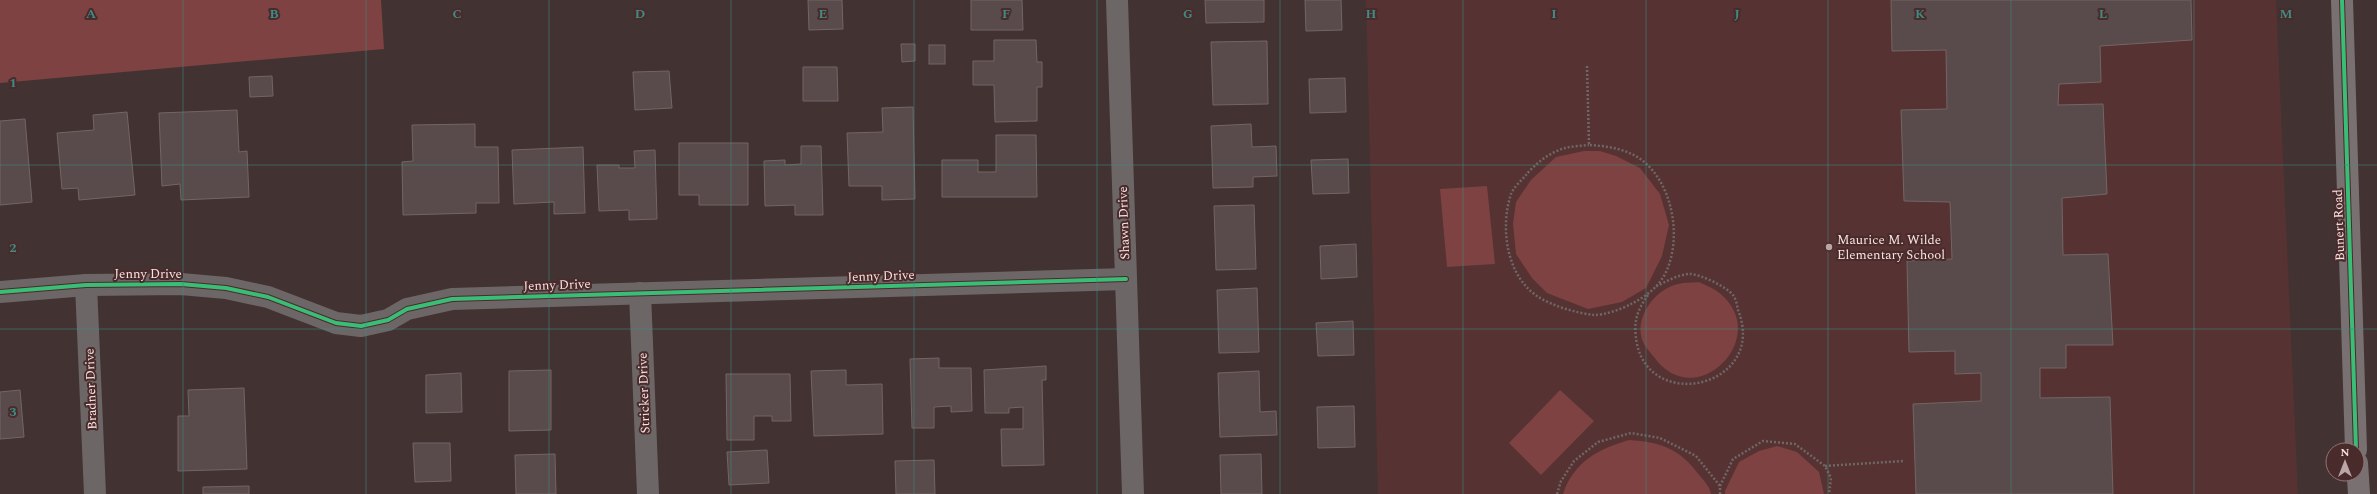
<svg xmlns="http://www.w3.org/2000/svg" width="2377" height="494" font-family="Spectral,serif">
<rect width="100%" height="100%" fill="#433232"/>
<polygon fill="#563232" points="1366,0 2276,0 2298,494 1378,494"/>
<g fill="#7e4242">
<polygon points="0,0 381,0 384,49 0,83"/>
<polygon points="1584,151 1600,151 1616,156 1640,168 1660,194 1669,225 1662,256 1646,288 1622,302 1588,309 1547,293 1532,278 1516,254 1513,224 1516,202 1531,180 1556,157"/>
<polygon points="1487,186 1495,264 1447,267 1440,189"/>
<path d="M1699,282c6,3 14,6 19,10 57,43 -22,124 -64,65 -4,-5 -9,-10 -11,-15 -10,-24 12,-53 35,-58 7,-2 15,-1 21,-2z"/>
<polygon points="1560,390 1594,421 1541,475 1509,443"/>
<path d="M1629,440c33,2 51,9 71,36 5,6 10,11 11,18h-148c11,-33 36,-45 66,-54z"/>
<polygon points="1777,446 1797,452 1819,472 1824,494 1725,494 1725,491 1739,462 1759,451"/>
</g>
<g fill="#594b4b" stroke="#746565">
<polygon points="808,0 842,0 843,29 809,30"/>
<polygon points="971,0 1022,0 1023,30 971,30"/>
<polygon points="1205,0 1264,0 1264,22 1206,23"/>
<polygon points="1305,0 1341,0 1342,30 1306,31"/>
<polygon points="1891,0 2191,0 2192,40 2100,46 2101,82 2059,84 2058,105 2103,104 2107,194 2062,198 2063,255 2108,254 2113,345 2066,345 2066,368 2040,368 2040,398 2110,397 2113,494 1916,494 1913,404 1981,401 1981,373 1955,374 1955,351 1909,352 1907,261 1952,259 1950,202 1904,201 1901,110 1947,109 1946,50 1892,51"/>
<polygon points="994,40 1036,40 1037,62 1042,62 1042,87 1037,87 1037,121 995,122 994,85 973,85 973,61 994,61"/>
<polygon points="1267,41 1268,104 1213,105 1211,42"/>
<polygon points="901,44 915,44 915,61 902,62"/>
<rect x="929" y="45" width="16" height="19"/>
<polygon points="803,67 837,67 838,101 803,101"/>
<polygon points="669,71 672,108 635,110 633,72"/>
<polygon points="272,76 273,96 250,97 249,77"/>
<polygon points="1345,78 1346,112 1310,113 1309,79"/>
<polygon points="913,107 915,199 882,200 882,186 849,186 847,133 883,132 882,108"/>
<polygon points="237,110 239,152 247,151 249,197 181,200 180,184 162,186 159,113"/>
<polygon points="127,112 135,195 79,200 78,188 62,189 57,133 94,130 93,115"/>
<polygon points="25,119 32,202 0,205 0,121"/>
<polygon points="475,124 475,147 498,147 499,203 476,203 476,213 403,215 402,162 413,161 412,125"/>
<polygon points="1251,124 1252,147 1276,146 1277,176 1253,177 1253,187 1213,188 1211,126"/>
<polygon points="996,135 1036,135 1037,197 942,197 942,160 978,160 978,172 996,172"/>
<polygon points="679,143 748,143 748,205 699,205 699,195 679,195"/>
<polygon points="801,146 821,146 823,215 795,215 795,205 765,206 764,161 785,160 785,165 801,164"/>
<polygon points="583,147 585,213 554,214 554,202 514,204 512,150"/>
<polygon points="655,150 657,219 629,220 629,210 599,211 597,165 619,165 619,168 635,168 634,151"/>
<polygon points="1348,159 1349,193 1313,194 1311,160"/>
<polygon points="1254,205 1256,269 1216,270 1214,206"/>
<polygon points="1356,244 1357,277 1321,279 1320,246"/>
<polygon points="1257,288 1259,352 1219,353 1217,290"/>
<polygon points="1353,321 1354,355 1318,356 1316,323"/>
<polygon points="939,358 939,368 971,368 972,411 951,412 951,406 934,407 934,428 912,428 910,359"/>
<polygon points="1046,366 1046,380 1042,380 1044,465 1002,466 1001,429 1023,429 1023,407 1009,408 1009,413 985,413 984,370"/>
<polygon points="551,370 551,430 509,431 509,371"/>
<polygon points="846,370 846,385 882,384 883,434 814,436 811,371"/>
<polygon points="1259,371 1260,412 1276,411 1277,435 1220,437 1218,373"/>
<polygon points="461,373 462,412 426,413 426,375"/>
<polygon points="726,374 790,374 791,421 772,421 772,416 754,416 754,440 727,440"/>
<polygon points="244,388 247,469 178,471 178,416 189,416 188,390"/>
<polygon points="20,390 24,437 0,439 0,392"/>
<polygon points="1354,406 1355,447 1318,448 1317,407"/>
<polygon points="413,443 450,443 451,481 415,482"/>
<polygon points="767,450 769,483 729,485 727,452"/>
<polygon points="555,454 556,494 516,494 515,455"/>
<polygon points="1261,454 1262,494 1221,494 1220,455"/>
<polygon points="934,460 935,494 896,494 895,461"/>
<polygon points="249,486 249,494 203,494 203,487"/>
</g>
<g fill="none" stroke-linecap="round" stroke-linejoin="round">
<g stroke="#6f6766" stroke-width="2.5" stroke-dasharray="2 2" stroke-linecap="butt">
<path d="M1587,66l2,79c18,1 39,4 54,16 30,24 39,77 23,111 -7,15 -21,25 -35,32 -9,5 -26,11 -37,11 -18,-2 -42,-9 -57,-19 -31,-21 -37,-69 -26,-102 2,-6 10,-13 15,-19 9,-11 24,-23 39,-27 7,-2 16,-2 24,-3"/>
<path d="M1648,295c-12,17 -15,28 -11,49 15,70 131,41 101,-34 -1,-5 -2,-11 -5,-15 -6,-8 -33,-21 -43,-21 -11,0 -25,8 -35,13"/>
<polyline points="1825,466 1904,461"/>
<polyline points="1557,494 1561,481 1574,461 1598,442 1631,433 1660,438 1696,456 1720,486"/>
<polyline points="1720,494 1720,486 1733,459 1763,441 1795,444 1825,466 1831,478 1829,494"/>
</g>
<g stroke="#6d6666" stroke-width="22">
<polyline points="1117,0 1133,494"/>
<polyline points="86,285 95,494"/>
<polyline points="0,292 86,285 181,284 226,288 268,297 336,323 361,326 388,320 407,309 452,299 1126,279"/>
<polyline points="640,293 648,494"/>
</g>
<g stroke="#797171" stroke-width="22">
<polyline points="2342,0 2356,450"/>
<polyline points="2357,463 2359,494"/>
</g>
<defs>
<g id="cycleway">
<polyline points="2342,0 2356,450"/>
<polyline points="0,292 86,285 181,284 226,288 268,297 336,323 361,326 388,320 407,309 452,299 1126,279"/>
</g>
</defs>
<use href="#cycleway" stroke="#4a2b2b" stroke-width="6"/>
<use href="#cycleway" stroke="#3abd76" stroke-width="4"/>
</g>
<path fill="none" stroke="#3e8c85" stroke-width="1" stroke-opacity="0.55" d="M183,0v494M366,0v494M549,0v494M731,0v494M914,0v494M1097,0v494M1280,0v494M1463,0v494M1646,0v494M1828,0v494M2011,0v494M2194,0v494M0,165h2377M0,329h2377"/>
<circle fill="#b9a6a5" stroke="#4a2b2b" stroke-width="1.5" cx="1829" cy="247" r="4"/>
<g text-anchor="middle" dominant-baseline="central" stroke-width="4" stroke-linejoin="round" paint-order="stroke">
<g font-size="13" fill="#f9e4e3" stroke="#4a2b2b">
<text transform="translate(1124 223) rotate(-92)">Shawn Drive</text>
<text transform="translate(2339 225) rotate(-92)">Bunert Road</text>
<text x="148" y="274">Jenny Drive</text>
<text transform="translate(881 276) rotate(-2)">Jenny Drive</text>
<text transform="translate(557 285) rotate(-2)">Jenny Drive</text>
<text transform="translate(91 389) rotate(-92)">Bradner Drive</text>
<text transform="translate(644 393) rotate(-92)">Stricker Drive</text>
</g>
<g font-size="13" fill="#f9e4e3" stroke="#4a2b2b" text-anchor="start">
<text x="1837" y="240">Maurice M. Wilde<tspan x="1837" dy="15">Elementary School</tspan></text>
</g>
</g>
<g font-size="13" text-anchor="middle" font-weight="bold" fill="#3e8c85" stroke="#4a2b2b" stroke-width="4" stroke-linejoin="round" paint-order="stroke">
<text x="91" y="18">A</text>
<text x="274" y="18">B</text>
<text x="457" y="18">C</text>
<text x="640" y="18">D</text>
<text x="823" y="18">E</text>
<text x="1006" y="18">F</text>
<text x="1188" y="18">G</text>
<text x="1371" y="18">H</text>
<text x="1554" y="18">I</text>
<text x="1737" y="18">J</text>
<text x="1920" y="18">K</text>
<text x="2103" y="18">L</text>
<text x="2286" y="18">M</text>
<text x="13" y="87">1</text>
<text x="13" y="252">2</text>
<text x="13" y="416">3</text>
</g>
<g transform="translate(2345 462)"><circle r="19" fill="#4a2b2b" stroke="#907575"/>
<path d="M0-3L7 15L0 10L-7 15Z" fill="#b9a6a5"/>
<text y="-6" font-size="11" font-weight="bold" text-anchor="middle" fill="#f9e4e3">N</text>
</g>
</svg>
